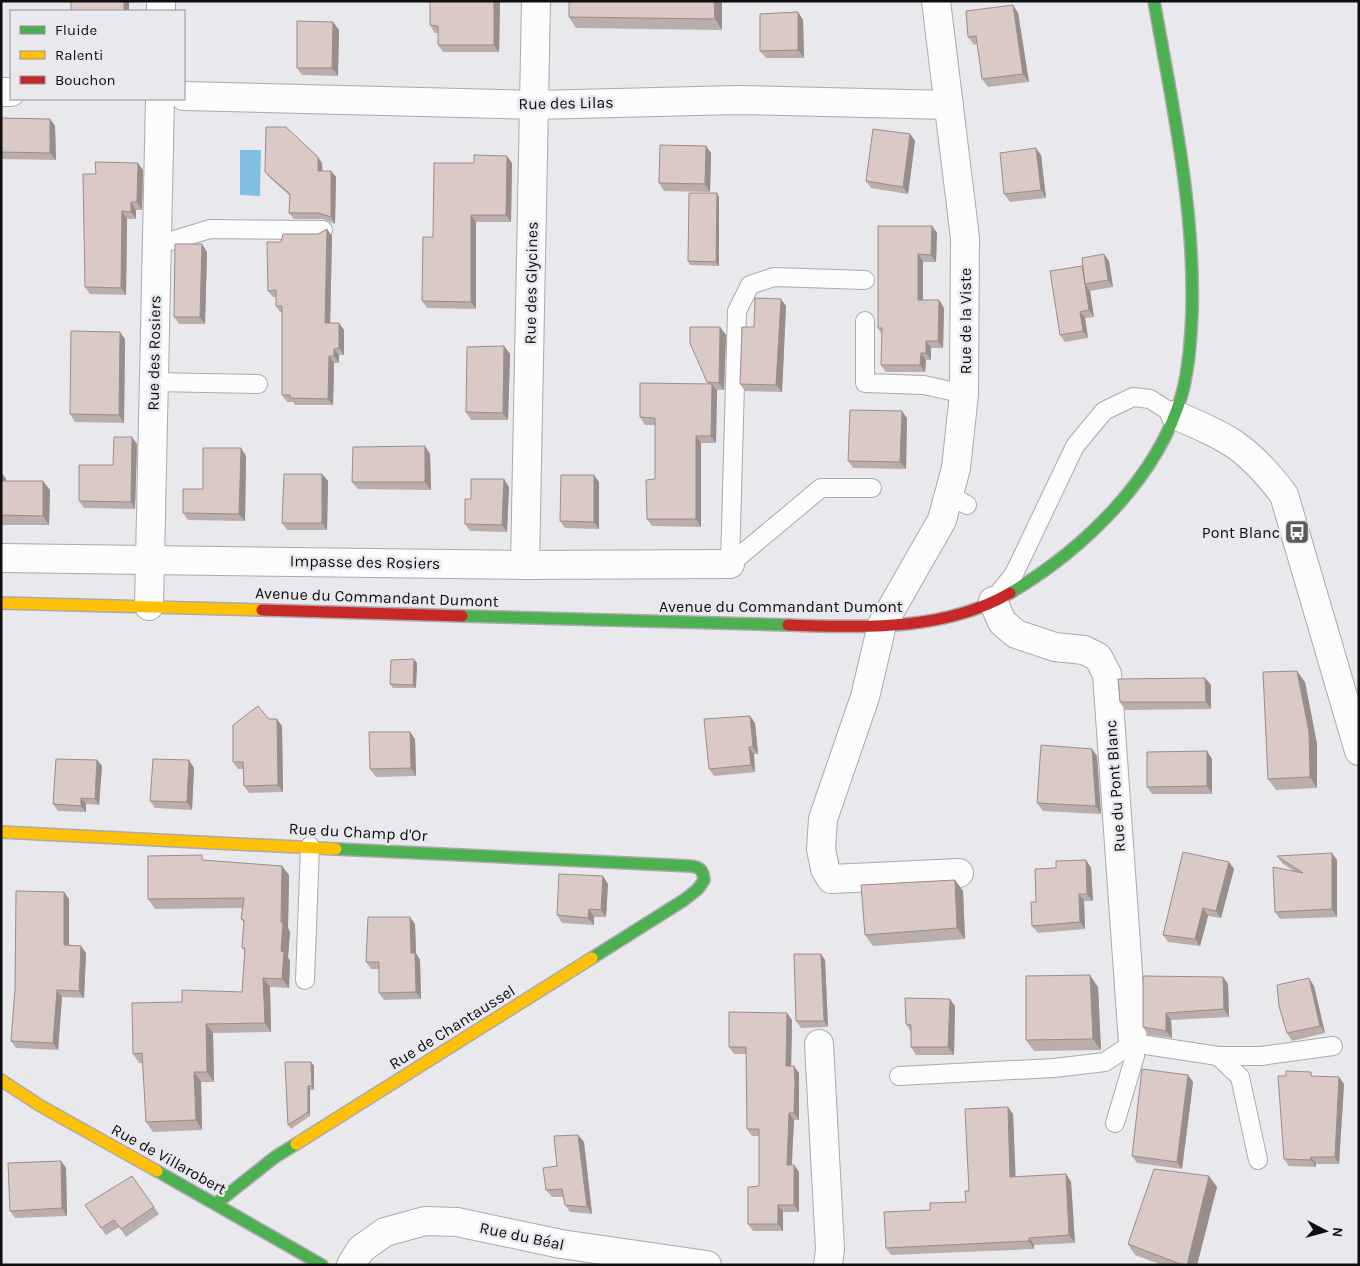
<svg xmlns="http://www.w3.org/2000/svg" width="1360" height="1266" font-family="Karla,sans-serif">
<rect width="100%" height="100%" fill="#e9e9ed"/>
<polygon fill="#7fbfe2" points="240,150 261,150 260,196 240,195"/>
<g fill="none" stroke-linecap="round" stroke-linejoin="round">
<defs>
<g id="lane">
<polyline points="156,242 171,241 210,229 323,230"/>
<polyline points="865,321 865,383 924,385 964,394"/>
<polyline points="154,382 258,384"/>
<polyline points="950,495 967,505"/>
<polyline points="730,564 737,311 750,285 774,277 865,280"/>
<polyline points="730,564 821,488 872,488"/>
<polyline points="998,594 1014,574 1075,446 1104,411 1133,397 1150,399 1175,415"/>
<polyline points="305,980 310,846"/>
<polyline points="1218,1056 1261,1056 1333,1046"/>
<polyline points="899,1076 1054,1068 1105,1062 1133,1043 1218,1056 1240,1077 1258,1160"/>
<polyline points="1115,1123 1135,1056 1133,1043"/>
</g>
<g id="street">
<polyline points="936,1 965,238 964,394 956,468 942,520 882,625 865,697 823,819 821,849 825,869 831,879 959,873"/>
<polyline points="161,11 161,1"/>
<polyline points="1,92 11,92"/>
<polyline points="184,96 535,105 738,100 949,105"/>
<path d="M1175,415c54,23 73,32 109,80l75,256"/>
<polyline points="1,558 525,565 730,564"/>
<polyline points="525,565 536,1"/>
<polyline points="993,601 1002,622 1016,634 1055,647 1084,650 1098,657 1107,674 1133,1043"/>
<polyline points="149,606 160,99"/>
<polyline points="819,1044 830,1249 828,1265"/>
<polyline points="351,1265 361,1249 385,1232 425,1221 457,1222 561,1244 707,1265"/>
</g>
<g id="fast">
<path d="M1010,593c73,-43 148,-115 172,-199 7,-26 9,-55 10,-82 3,-105 -20,-209 -38,-311"/>
<polyline points="462,616 788,625"/>
<path d="M336,849l354,17c10,1 13,4 14,14l-6,9 -14,11 -92,58"/>
<polyline points="157,1171 322,1265"/>
<polyline points="217,1203 275,1157 296,1144"/>
</g>
<g id="slow">
<polyline points="1,603 262,610"/>
<polyline points="1,832 336,849"/>
<polyline points="1,1080 39,1105 157,1171"/>
<polyline points="296,1144 592,958"/>
</g>
<g id="jam">
<polyline points="262,610 462,616"/>
<path d="M788,625c74,2 155,7 222,-32"/>
</g>
</defs>
<use href="#lane" stroke="#aaaaad" stroke-width="20"/>
<use href="#street" stroke="#aaaaad" stroke-width="30"/>
<use href="#fast" stroke="#aaaaad" stroke-width="14"/>
<use href="#slow" stroke="#aaaaad" stroke-width="14"/>
<use href="#jam" stroke="#aaaaad" stroke-width="14"/>
<use href="#lane" stroke="#fcfcfc" stroke-width="18"/>
<use href="#street" stroke="#fcfcfc" stroke-width="28"/>
<use href="#fast" stroke="#4caf50" stroke-width="11"/>
<use href="#slow" stroke="#ffc107" stroke-width="11"/>
<use href="#jam" stroke="#c62828" stroke-width="11"/>
</g>
<g fill="#bbada9">
<polygon points="430,1 500,1 499,52 443,52 438,45 438,33 435,33 430,25"/>
<polygon points="569,1 722,1 722,30 576,28 569,17"/>
<polygon points="1013,5 1018,13 1029,82 988,87 982,79 977,44 974,45 968,37"/>
<polygon points="798,12 803,20 804,58 766,58 760,51"/>
<polygon points="333,22 339,30 338,76 302,75 297,68"/>
<polygon points="1,118 50,119 55,126 56,160 1,159"/>
<polygon points="910,134 915,141 908,194 871,188 866,181"/>
<polygon points="706,146 711,153 710,192 664,191 659,183"/>
<polygon points="1041,155 1046,198 1010,202 1004,194"/>
<polygon points="322,163 322,171 331,171 336,177 335,224 323,219 294,219 289,213 290,196 270,178 265,172"/>
<polygon points="512,163 511,222 476,222 476,309 427,308 422,301 433,237"/>
<polygon points="143,170 142,210 136,210 136,219 127,219 126,295 90,294 85,287 96,174"/>
<polygon points="717,193 719,197 719,266 690,265 688,261"/>
<polygon points="932,226 937,233 936,262 923,262 923,300 939,300 944,308 943,348 931,348 931,360 926,360 925,372 886,372 881,365 882,334 878,328"/>
<polygon points="327,229 332,236 330,323 344,330 344,355 339,355 339,363 334,363 333,405 295,405 293,402 287,402 282,395 282,312 280,312 276,306 276,297 273,297 268,291 281,242 318,234"/>
<polygon points="207,252 205,324 179,324 174,317"/>
<polygon points="1109,261 1113,287 1090,291 1094,317 1085,318 1088,338 1065,342 1060,335 1082,266 1083,267"/>
<polygon points="786,306 782,392 745,391 740,384 754,327"/>
<polygon points="720,327 726,335 724,390 716,390 717,391 716,443 701,443 701,527 652,526 647,519 655,479 655,425 645,425 640,417 708,384 707,382"/>
<polygon points="125,339 124,423 75,422 70,414"/>
<polygon points="504,346 510,354 508,420 471,420 466,412"/>
<polygon points="907,418 906,469 853,468 848,461"/>
<polygon points="137,444 135,509 84,508 79,501 113,465"/>
<polygon points="430,454 431,490 358,489 352,482"/>
<polygon points="246,456 245,521 188,520 183,513"/>
<polygon points="1,472 6,479 6,481 50,490 49,525 1,525"/>
<polygon points="322,474 328,481 327,530 287,530 282,523"/>
<polygon points="599,482 599,529 565,528 560,521"/>
<polygon points="509,487 507,532 470,531 465,524 471,499"/>
<polygon points="417,663 416,688 393,688 390,684"/>
<polygon points="1205,678 1211,685 1211,709 1125,710 1120,702"/>
<polygon points="1305,682 1317,744 1317,788 1276,790 1268,779"/>
<polygon points="750,716 755,723 758,754 754,754 755,772 714,776 709,769"/>
<polygon points="269,719 282,726 283,792 249,793 244,786 243,769 238,769 233,762"/>
<polygon points="410,732 415,739 416,776 376,777 370,769"/>
<polygon points="1092,749 1097,756 1101,814 1043,811 1037,803"/>
<polygon points="1212,759 1212,794 1152,794 1147,787"/>
<polygon points="97,760 102,766 99,805 86,804 86,812 58,811 53,804"/>
<polygon points="194,768 192,810 155,808 150,801"/>
<polygon points="1277,856 1337,860 1337,917 1280,919 1275,912 1295,872 1282,863"/>
<polygon points="206,860 289,875 288,928 290,932 288,957 290,961 289,988 270,987 271,1032 213,1033 214,1082 201,1082 202,1130 153,1132 146,1122 143,1063 139,1063 133,1054 182,1002 242,992 245,951 242,948 244,923 241,919 243,908 155,909 148,899"/>
<polygon points="1086,860 1091,868 1093,901 1084,901 1085,929 1038,933 1032,926 1036,902 1056,868"/>
<polygon points="1229,862 1234,869 1221,918 1208,916 1200,946 1168,942 1163,935"/>
<polygon points="955,880 963,891 965,939 873,946 865,935"/>
<polygon points="608,884 606,917 594,917 594,925 562,923 557,915"/>
<polygon points="64,892 69,899 69,945 86,953 84,998 62,997 58,1050 16,1048 11,1041"/>
<polygon points="415,924 416,953 420,960 421,999 384,1000 379,993 379,969 371,969 366,962"/>
<polygon points="821,954 825,960 828,1027 801,1028 796,1021"/>
<polygon points="1223,977 1228,984 1229,1017 1171,1020 1172,1038 1148,1035 1143,1027"/>
<polygon points="1314,986 1325,1033 1292,1041 1287,1033"/>
<polygon points="1098,987 1101,1050 1034,1051 1026,1040"/>
<polygon points="955,1006 954,1055 916,1055 911,1047 911,1032 906,1024"/>
<polygon points="792,1020 791,1066 799,1073 799,1120 794,1120 792,1165 794,1165 799,1172 799,1212 783,1212 783,1231 753,1231 748,1224 759,1186 759,1136 752,1136 747,1129 746,1054 734,1054 729,1047"/>
<polygon points="311,1062 314,1066 314,1090 310,1090 310,1116 291,1129 288,1125"/>
<polygon points="1188,1075 1193,1082 1182,1169 1137,1163 1132,1156"/>
<polygon points="1314,1076 1344,1084 1339,1164 1316,1164 1316,1167 1289,1166 1284,1159"/>
<polygon points="1013,1114 1015,1177 1066,1174 1071,1182 1075,1243 1034,1245 1034,1249 891,1255 886,1248 930,1210 966,1202 969,1191"/>
<polygon points="578,1135 584,1142 592,1214 570,1212 565,1205 563,1197 552,1197 546,1190 557,1166"/>
<polygon points="61,1161 66,1168 67,1216 15,1218 10,1211"/>
<polygon points="132,1176 159,1214 126,1237 119,1227 106,1235 85,1205"/>
<polygon points="1217,1187 1197,1265 1162,1265 1135,1255 1128,1244"/>
</g>
<g fill="#998d89">
<rect x="124" y="1" width="5" height="10"/>
<polygon points="494,1 500,1 499,52 494,45"/>
<polygon points="714,1 722,1 722,30 715,19"/>
<polygon points="1013,5 1018,13 1029,82 1023,74"/>
<polygon points="798,12 803,20 804,58 798,50"/>
<polygon points="333,22 339,30 338,76 332,68"/>
<polygon points="50,119 55,126 56,160 50,153"/>
<polygon points="910,134 915,141 908,194 903,187"/>
<polygon points="706,146 711,153 710,192 705,184"/>
<polygon points="1036,148 1041,155 1046,198 1041,190"/>
<polygon points="507,156 512,163 511,222 506,215"/>
<polygon points="318,157 322,163 323,177 318,171"/>
<polygon points="138,163 143,170 142,210 137,202"/>
<polygon points="331,171 336,177 335,224 331,217"/>
<polygon points="717,193 719,197 719,266 716,262"/>
<polygon points="131,202 136,210 136,219 131,212"/>
<polygon points="122,211 127,219 126,295 121,288"/>
<polygon points="471,215 476,222 476,309 471,302"/>
<polygon points="932,226 937,233 936,262 931,255"/>
<polygon points="327,229 332,236 330,330 325,323"/>
<polygon points="202,244 207,252 205,324 200,317"/>
<polygon points="918,254 923,262 923,307 918,300"/>
<polygon points="1104,254 1109,261 1113,287 1108,280"/>
<polygon points="1085,284 1090,291 1094,317 1089,310"/>
<polygon points="781,299 786,306 782,392 776,385"/>
<polygon points="939,300 944,308 943,348 938,341"/>
<polygon points="1080,312 1085,318 1088,338 1083,331"/>
<polygon points="339,323 344,330 344,355 339,348"/>
<polygon points="720,327 726,335 724,390 719,383"/>
<polygon points="120,332 125,339 124,423 119,415"/>
<polygon points="926,341 931,348 931,360 926,353"/>
<polygon points="504,346 510,354 508,420 503,413"/>
<polygon points="334,349 339,355 339,363 334,356"/>
<polygon points="921,353 926,360 925,372 920,365"/>
<polygon points="329,356 334,363 333,405 328,399"/>
<polygon points="712,384 717,391 716,443 711,436"/>
<polygon points="902,411 907,418 906,469 900,462"/>
<polygon points="696,436 701,443 701,527 696,519"/>
<polygon points="132,437 137,444 135,509 131,502"/>
<polygon points="425,446 430,454 431,490 425,482"/>
<polygon points="241,448 246,456 245,521 239,514"/>
<polygon points="1,472 6,479 6,490 1,484"/>
<polygon points="322,474 328,481 327,530 322,523"/>
<polygon points="594,475 599,482 599,529 594,522"/>
<polygon points="504,479 509,487 507,532 502,525"/>
<polygon points="43,481 50,490 49,525 43,516"/>
<polygon points="414,659 417,663 416,688 413,685"/>
<polygon points="1297,671 1305,682 1317,744 1317,788 1310,777"/>
<polygon points="1205,678 1211,685 1211,709 1206,702"/>
<polygon points="750,716 755,723 758,754 753,747"/>
<polygon points="277,719 282,726 283,792 278,785"/>
<polygon points="410,732 415,739 416,776 411,768"/>
<polygon points="749,747 754,754 755,772 751,765"/>
<polygon points="1092,749 1097,756 1101,814 1096,806"/>
<polygon points="1207,751 1212,759 1212,794 1207,786"/>
<polygon points="97,760 102,766 99,805 95,799"/>
<polygon points="189,760 194,768 192,810 187,802"/>
<polygon points="81,798 86,804 86,812 81,806"/>
<polygon points="1332,853 1337,860 1337,917 1332,909"/>
<polygon points="1086,860 1091,868 1093,901 1087,894"/>
<polygon points="1229,862 1234,869 1221,918 1216,911"/>
<polygon points="282,866 289,875 288,928 290,932 288,957 290,961 289,988 282,979 281,951"/>
<polygon points="603,876 608,884 606,917 601,910"/>
<polygon points="955,880 963,891 965,939 957,928"/>
<polygon points="64,892 69,899 69,952 64,945"/>
<polygon points="1079,894 1084,901 1085,929 1080,922"/>
<polygon points="1203,908 1208,916 1200,946 1195,939"/>
<polygon points="589,909 594,917 594,925 588,918"/>
<polygon points="410,917 415,924 416,953 420,960 421,999 416,992 411,953"/>
<polygon points="81,946 86,953 84,998 79,991"/>
<polygon points="821,954 825,960 828,1027 824,1021"/>
<polygon points="1090,975 1098,987 1101,1050 1093,1039"/>
<polygon points="1223,977 1228,984 1229,1017 1224,1009"/>
<polygon points="263,978 270,987 271,1032 265,1023"/>
<polygon points="1309,978 1314,986 1325,1033 1320,1026"/>
<polygon points="57,990 62,997 58,1050 53,1043"/>
<polygon points="950,999 955,1006 954,1055 948,1047"/>
<polygon points="787,1013 792,1020 791,1073 786,1066"/>
<polygon points="1166,1013 1171,1020 1172,1038 1166,1031"/>
<polygon points="206,1024 213,1033 214,1082 207,1072"/>
<polygon points="311,1062 314,1066 314,1090 312,1086"/>
<polygon points="794,1066 799,1073 799,1120 794,1113"/>
<polygon points="194,1072 201,1082 202,1130 196,1120"/>
<polygon points="1188,1075 1193,1082 1182,1169 1177,1162"/>
<polygon points="1339,1077 1344,1084 1339,1164 1335,1157"/>
<polygon points="308,1086 310,1090 310,1116 308,1112"/>
<polygon points="1008,1107 1013,1114 1016,1185 1010,1177"/>
<polygon points="789,1113 794,1120 791,1172 787,1165"/>
<polygon points="578,1135 584,1142 592,1214 587,1207"/>
<polygon points="1311,1157 1316,1164 1316,1167 1311,1160"/>
<polygon points="61,1161 66,1168 67,1216 62,1208"/>
<polygon points="794,1165 799,1172 799,1212 794,1205"/>
<polygon points="1066,1174 1071,1182 1075,1243 1069,1235"/>
<polygon points="1209,1176 1217,1187 1197,1265 1187,1265"/>
<polygon points="778,1205 783,1212 783,1231 778,1224"/>
<polygon points="1029,1238 1034,1245 1034,1249 1029,1241"/>
</g>
<g fill="#dac9c4" stroke="#998d89">
<rect x="71" y="1" width="53" height="10"/>
<polygon points="430,1 494,1 494,45 438,45 438,26 430,25"/>
<polygon points="569,1 714,1 715,19 569,17"/>
<polygon points="1013,5 1023,74 982,79 976,36 968,37 966,11"/>
<polygon points="798,12 798,50 760,51 760,14"/>
<polygon points="297,21 333,22 332,68 297,68"/>
<polygon points="1,118 50,119 50,153 1,152"/>
<polygon points="266,127 286,127 318,157 318,171 331,171 331,217 319,213 289,213 290,194 265,172"/>
<polygon points="873,129 910,134 903,187 866,181"/>
<polygon points="660,145 706,146 705,184 659,183"/>
<polygon points="1036,148 1041,190 1004,194 1000,153"/>
<polygon points="474,155 507,156 506,215 471,215 471,302 422,301 423,237 433,237 434,163 474,163"/>
<polygon points="95,162 138,163 137,202 131,202 131,212 122,211 121,288 85,287 83,174 96,174"/>
<polygon points="689,193 717,193 716,262 688,261"/>
<polygon points="878,226 932,226 931,255 918,254 918,300 939,300 938,341 926,341 926,353 921,353 920,365 881,365 882,328 878,328"/>
<polygon points="327,229 325,323 339,323 339,348 334,349 334,356 329,356 328,399 290,398 290,395 282,395 282,306 276,306 276,290 268,291 267,242 281,242 283,234 318,234"/>
<polygon points="175,244 202,244 200,317 174,317"/>
<polygon points="1104,254 1108,280 1085,284 1089,310 1080,312 1083,331 1060,335 1050,271 1082,266 1085,284 1082,258"/>
<polygon points="755,298 781,299 776,385 740,384 742,327 754,327"/>
<polygon points="690,327 720,327 719,383 707,382 690,343"/>
<polygon points="71,331 120,332 119,415 70,414"/>
<polygon points="504,346 503,413 466,412 467,347"/>
<polygon points="640,383 712,384 711,436 696,436 696,519 647,519 646,480 655,479 655,418 640,417"/>
<polygon points="850,410 902,411 900,462 848,461"/>
<polygon points="114,437 132,437 131,502 79,501 79,465 113,465"/>
<polygon points="425,446 425,482 352,482 353,447"/>
<polygon points="203,448 241,448 239,514 183,513 183,489 203,489"/>
<polygon points="284,474 322,474 322,523 282,523"/>
<polygon points="561,475 594,475 594,522 560,521"/>
<polygon points="471,479 504,479 502,525 465,524 465,499 471,499"/>
<polygon points="1,481 43,481 43,516 1,515"/>
<polygon points="414,659 413,685 390,684 391,660"/>
<polygon points="1297,671 1309,732 1310,777 1268,779 1263,672"/>
<polygon points="1205,678 1206,702 1120,702 1118,679"/>
<polygon points="258,706 269,719 277,719 278,785 244,786 243,762 233,762 233,725"/>
<polygon points="750,716 753,747 749,747 751,765 709,769 704,719"/>
<polygon points="369,732 410,732 411,768 370,769"/>
<polygon points="1041,745 1092,749 1096,806 1037,803"/>
<polygon points="1207,751 1207,786 1147,787 1147,752"/>
<polygon points="56,759 97,760 95,799 81,798 81,806 53,804"/>
<polygon points="153,759 189,760 187,802 150,801"/>
<polygon points="1183,852 1229,862 1216,911 1203,908 1195,939 1163,935"/>
<polygon points="1332,853 1332,909 1275,912 1273,867 1303,873 1277,856"/>
<polygon points="202,855 202,860 282,866 281,922 283,922 281,951 284,952 282,979 263,978 265,1023 206,1024 207,1072 194,1072 196,1120 146,1122 142,1053 133,1054 132,1003 182,1002 182,990 242,992 245,948 242,948 244,920 241,919 244,898 148,899 148,856"/>
<polygon points="1086,860 1087,894 1079,894 1080,922 1032,926 1031,902 1036,902 1035,869 1056,868 1056,861"/>
<polygon points="559,874 603,876 601,910 589,909 588,918 557,915"/>
<polygon points="955,880 957,928 865,935 861,885"/>
<polygon points="16,891 64,892 64,945 81,946 79,991 57,990 53,1043 11,1041 15,989"/>
<polygon points="368,917 410,917 411,953 415,953 416,992 379,993 379,962 366,962"/>
<polygon points="794,954 821,954 824,1021 796,1021"/>
<polygon points="1090,975 1093,1039 1026,1040 1026,976"/>
<polygon points="1143,976 1223,977 1224,1009 1166,1013 1166,1031 1143,1027"/>
<polygon points="1309,978 1320,1026 1287,1033 1279,1006 1277,985"/>
<polygon points="905,998 950,999 948,1047 911,1047 911,1025 906,1024"/>
<polygon points="729,1012 787,1013 786,1066 794,1066 795,1084 794,1113 789,1113 787,1165 794,1165 794,1205 778,1205 778,1224 748,1224 748,1187 759,1186 759,1129 747,1129 746,1047 729,1047"/>
<polygon points="285,1062 311,1062 312,1086 308,1086 308,1112 288,1125"/>
<polygon points="1142,1069 1188,1075 1177,1162 1132,1156"/>
<polygon points="1286,1071 1311,1072 1311,1076 1339,1077 1335,1157 1311,1157 1311,1160 1284,1159 1278,1076 1286,1076"/>
<polygon points="1008,1107 1010,1177 1066,1174 1069,1235 1029,1238 1029,1241 886,1248 884,1212 930,1210 930,1203 966,1202 965,1191 969,1191 965,1109"/>
<polygon points="578,1135 587,1207 565,1205 562,1189 546,1190 543,1168 557,1166 554,1136"/>
<polygon points="61,1161 62,1208 10,1211 8,1163"/>
<polygon points="1154,1169 1209,1176 1187,1265 1183,1265 1128,1244"/>
<polygon points="132,1176 154,1207 121,1229 114,1220 101,1228 85,1205"/>
</g>
<defs>
<symbol id="bus-square" viewBox="-11 -11 22 22"><rect x="-9" y="-9" width="18" height="18" rx="4" fill="#5b5b5d" stroke="#e8e8ee"/><path d="M-5-6H5V4H4V6H2V4H-2V6H-4V4H-5ZM-3.5-4V0h7V-4ZM-3.5 1.2v1.5H-2V1.2ZM2 1.2v1.5H3.5V1.2Z" fill="#fff"/></symbol>
</defs>
<g fill-rule="evenodd">
<use href="#bus-square" x="1283" y="518" width="28" height="28"/>
</g>
<g text-anchor="middle" dominant-baseline="central" stroke-width="5" stroke-linejoin="round" paint-order="stroke">
<g font-size="16" fill="#0e0e10" stroke="#e8e8ee">
<text transform="translate(566 103) rotate(-1)">Rue des Lilas</text>
<text transform="translate(531 283) rotate(-89)">Rue des Glycines</text>
<text transform="translate(965 321) rotate(-90)">Rue de la Viste</text>
<text transform="translate(154 353) rotate(-89)">Rue des Rosiers</text>
<text transform="translate(365 562) rotate(1)">Impasse des Rosiers</text>
<text transform="translate(377 597) rotate(2)">Avenue du Commandant Dumont</text>
<text x="781" y="606">Avenue du Commandant Dumont</text>
<text transform="translate(1115 786) rotate(-94)">Rue du Pont Blanc</text>
<text transform="translate(358 832) rotate(3)">Rue du Champ d'Or</text>
<text transform="translate(452 1027) rotate(-32)">Rue de Chantaussel</text>
<text transform="translate(169 1159) rotate(29)">Rue de Villarobert</text>
<text transform="translate(522 1236) rotate(12)">Rue du Béal</text>
</g>
<g font-size="16" fill="#0e0e10" stroke="#e8e8ee" text-anchor="end">
<text x="1280" y="532">Pont Blanc</text>
</g>
</g>
<rect width="1360" height="1266" fill="none" stroke="#0e0e10" stroke-width="5"/>
<rect x="10" y="10" width="175" height="90" fill="#e8e8ee" stroke="#919195"/>
<rect x="20" y="26" width="25" height="8" fill="#4caf50" stroke="#919195"/>
<text x="55" y="35" font-size="15" fill="#0e0e10">Fluide</text>
<rect x="20" y="51" width="25" height="8" fill="#ffc107" stroke="#919195"/>
<text x="55" y="60" font-size="15" fill="#0e0e10">Ralenti</text>
<rect x="20" y="76" width="25" height="8" fill="#c62828" stroke="#919195"/>
<text x="55" y="85" font-size="15" fill="#0e0e10">Bouchon</text>
<g transform="translate(1325 1231) rotate(96)" stroke="#e8e8ee" stroke-width="4" paint-order="stroke">
<path d="M0-4L9 19L0 12L-9 19Z" fill="#0e0e10"/>
<text y="-8" font-size="14" font-weight="bold" text-anchor="middle" fill="#0e0e10">N</text>
</g>
</svg>
